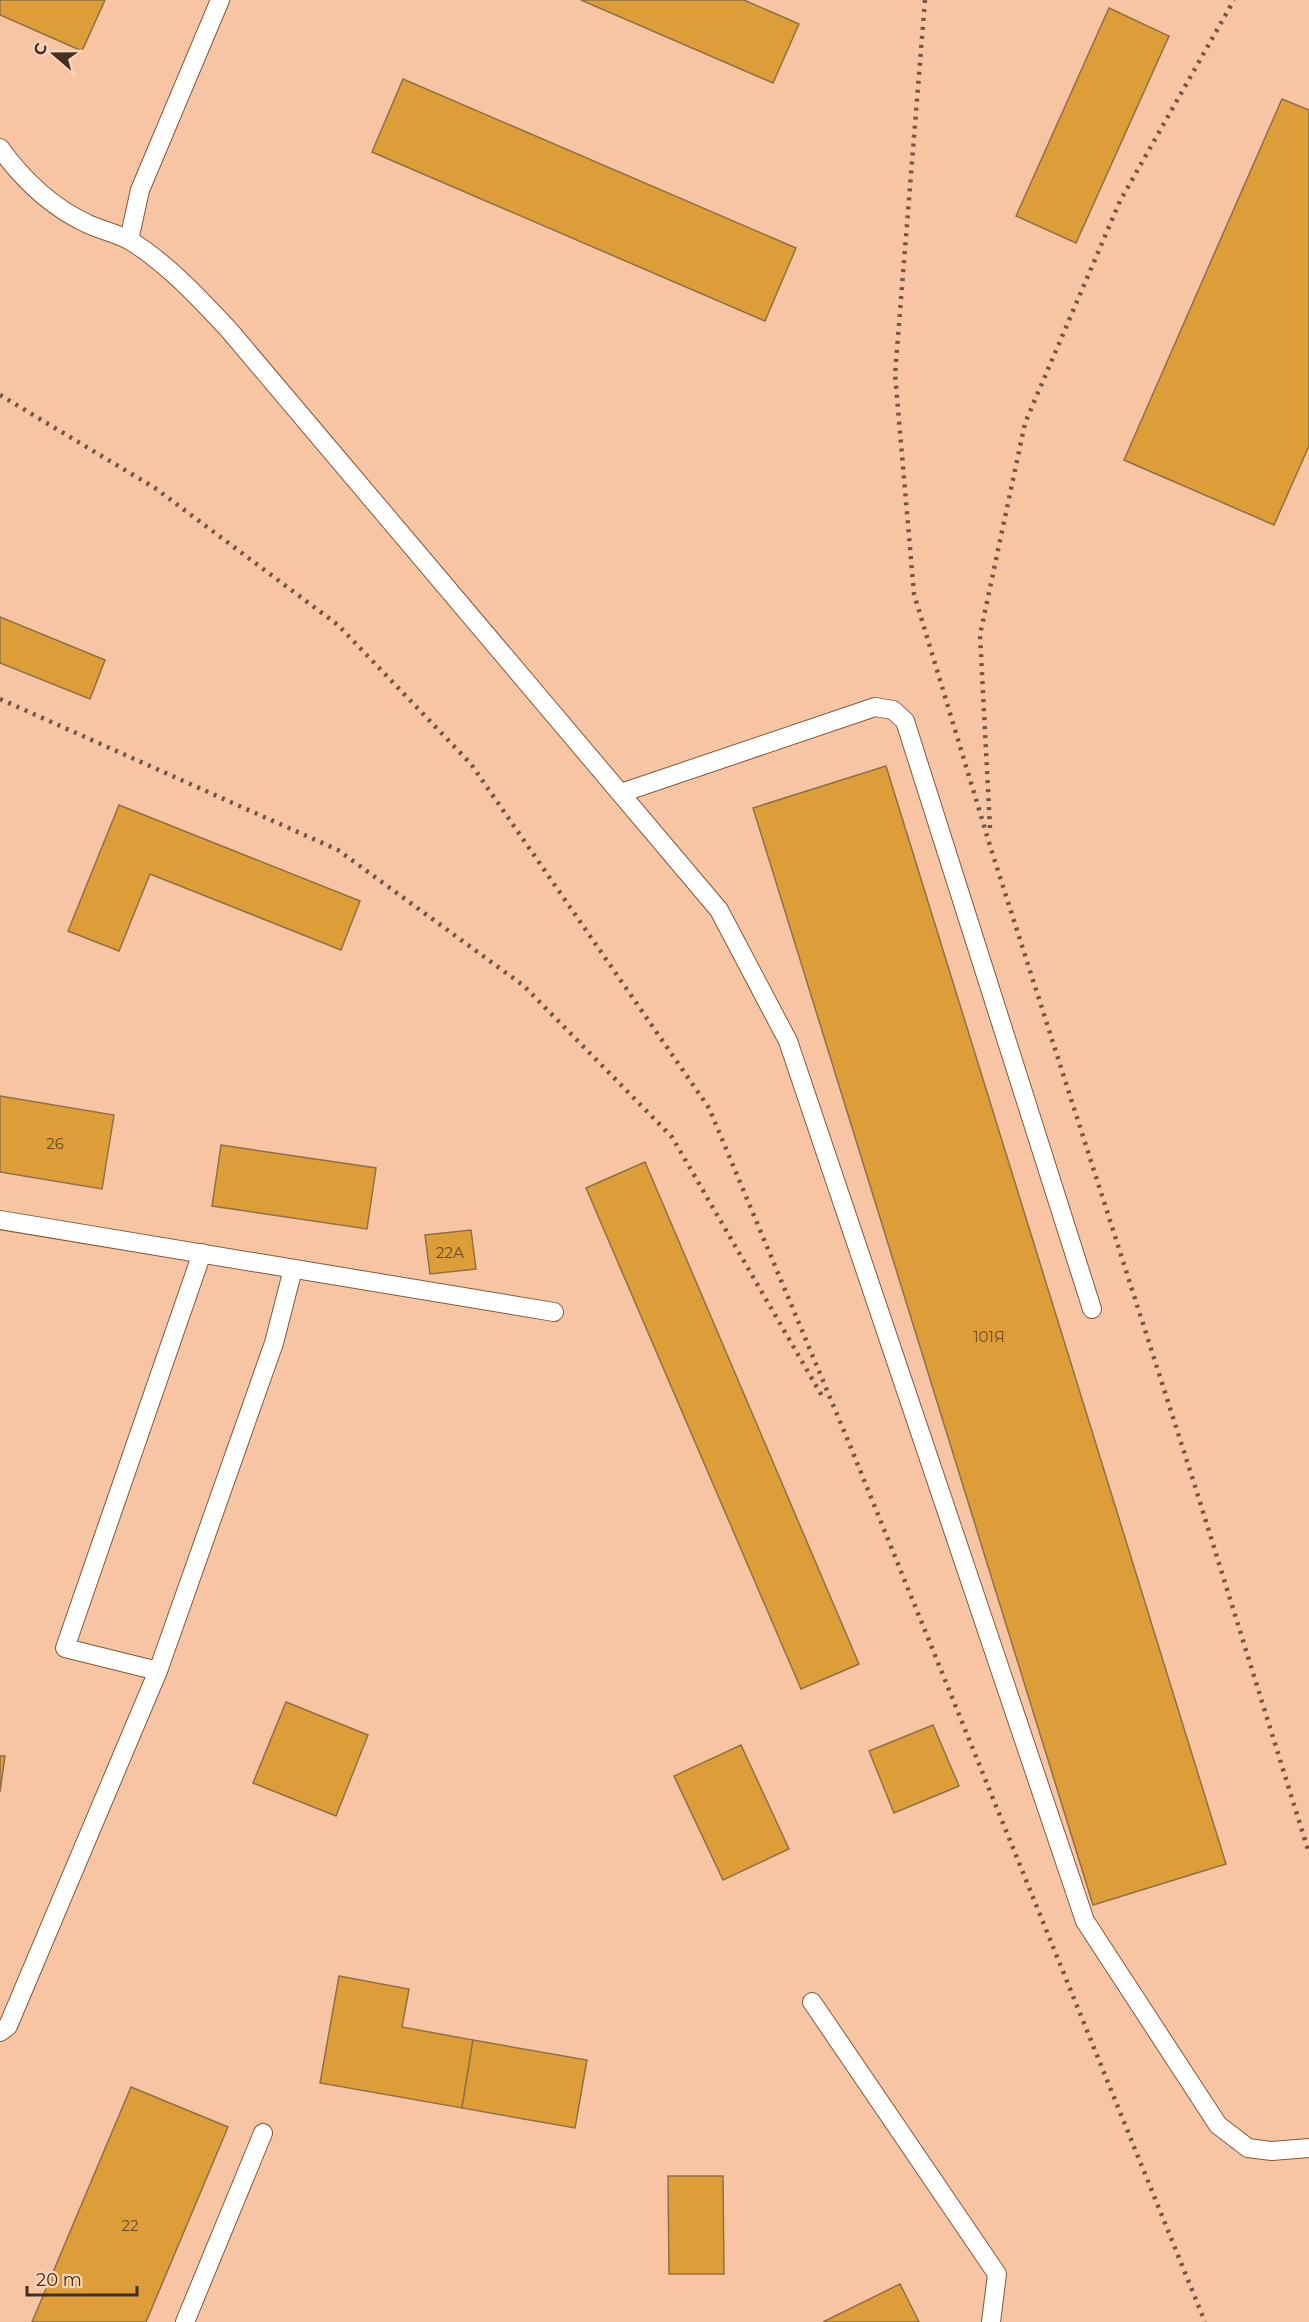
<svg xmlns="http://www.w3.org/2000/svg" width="1309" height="2322" font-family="Montserrat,sans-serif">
<rect width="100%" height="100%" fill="#f8c5a4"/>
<g fill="#dd9d38" stroke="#907044" stroke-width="1.5">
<polygon points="0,0 105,0 82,51 0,15"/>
<polygon points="581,0 744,0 799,24 773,83"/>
<polygon points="1109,8 1169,36 1076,243 1016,216"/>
<polygon points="403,79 796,248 765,321 372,152"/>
<polygon points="1282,99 1309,110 1309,446 1274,525 1124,460"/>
<polygon points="0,617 105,660 90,699 0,663"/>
<polygon points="886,766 1226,1864 1093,1905 753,808"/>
<polygon points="119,805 360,901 341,950 150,874 119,951 68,931"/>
<polygon points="0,1096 114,1115 102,1189 0,1172"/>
<polygon points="221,1145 376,1168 367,1229 212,1206"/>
<polygon points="645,1162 859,1664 801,1689 586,1188"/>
<polygon points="471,1230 476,1269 430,1274 425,1235"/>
<polygon points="286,1702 368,1735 336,1816 253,1783"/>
<polygon points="933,1725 959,1786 894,1813 869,1751"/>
<polygon points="741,1745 789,1849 723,1880 674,1776"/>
<polygon points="0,1756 5,1756 0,1792"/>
<polygon points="339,1976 409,1989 402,2027 473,2040 462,2108 320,2083"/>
<polygon points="473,2040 587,2060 575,2128 462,2108"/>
<polygon points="131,2087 228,2127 146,2322 32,2322"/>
<polygon points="668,2176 723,2176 724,2274 669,2274"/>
<polygon points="900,2284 919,2322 823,2322"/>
</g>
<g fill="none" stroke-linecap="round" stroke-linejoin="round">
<defs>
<g id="lane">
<path d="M0,148c23,32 50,58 86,75 14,7 30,10 43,17 38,23 70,58 100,90l490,580 69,131 297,880 133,204 30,23 24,3 37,-3"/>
<polyline points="129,240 140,190 220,0"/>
<polyline points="621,793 875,707 893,710 905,721 1092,1309"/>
<polyline points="0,1220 554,1312"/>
<polyline points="158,1671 65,1648 202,1253"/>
<polyline points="812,2002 997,2274 991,2322"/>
<polyline points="0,2032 8,2026 158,1671 274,1343 293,1269"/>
<polyline points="185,2322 263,2133"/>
</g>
</defs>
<use href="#lane" stroke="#845839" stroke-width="20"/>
<use href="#lane" stroke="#fff" stroke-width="18"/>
<g stroke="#735745" stroke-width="4.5" stroke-dasharray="3 6" stroke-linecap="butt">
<polyline points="925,0 895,374 914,594 991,849 1194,1483 1309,1853"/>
<polyline points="0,395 155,488 338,625 471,764 709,1108 849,1443 1205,2322"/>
<polyline points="0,699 338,850 524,986 672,1137 822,1396"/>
<polyline points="990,828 980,635 1025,423 1120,201 1234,0"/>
</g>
</g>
<g text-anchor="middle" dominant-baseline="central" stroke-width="4.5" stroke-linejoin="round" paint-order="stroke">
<g font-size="15" fill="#6a4a28">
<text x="55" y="1143">26</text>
<text x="450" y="1252">22А</text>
<text x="989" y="1336">101Я</text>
<text x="130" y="2225">22</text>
</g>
</g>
<g transform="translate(54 54) rotate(290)" stroke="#fed5ba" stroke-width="4.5" paint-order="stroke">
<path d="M0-4.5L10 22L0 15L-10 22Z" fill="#432f22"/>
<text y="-9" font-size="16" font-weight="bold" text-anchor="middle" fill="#432f22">С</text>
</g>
<path d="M27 2286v9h110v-9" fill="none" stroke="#432f22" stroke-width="3"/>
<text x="36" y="2286" font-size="18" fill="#432f22" stroke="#fed5ba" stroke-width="4.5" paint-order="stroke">20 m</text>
</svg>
